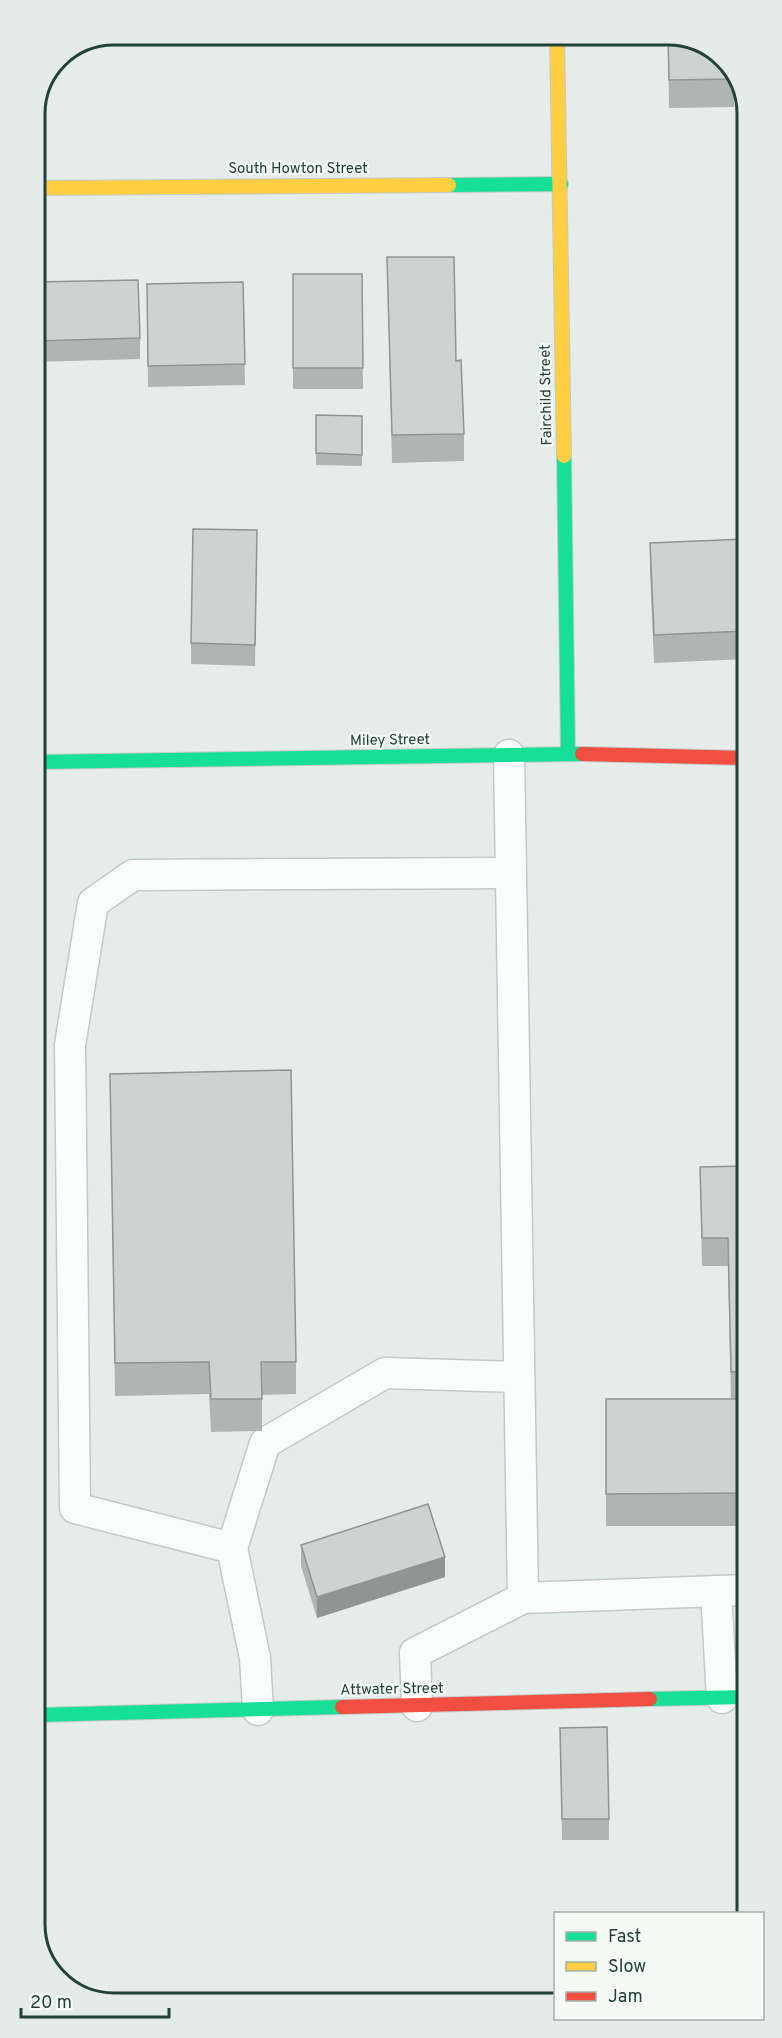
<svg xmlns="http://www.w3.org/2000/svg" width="782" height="2038" font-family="Overpass,sans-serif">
<rect width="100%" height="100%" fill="#e6ece9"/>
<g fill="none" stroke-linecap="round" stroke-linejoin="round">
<defs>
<g id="lane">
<polyline points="509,755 523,1598 747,1590"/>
<polyline points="232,1548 265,1443 385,1373 519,1377"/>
<polyline points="716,1591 722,1698"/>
<polyline points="417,1706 415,1653 523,1598"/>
<polyline points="258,1710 255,1658 232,1548 75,1508 70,1045 93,903 133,875 510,873"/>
</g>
<g id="fast">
<polyline points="449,185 561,184"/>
<polyline points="564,456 568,754"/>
<polyline points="36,762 582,754"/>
<polyline points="650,1699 747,1697"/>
<polyline points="37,1715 342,1707"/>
</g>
<g id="slow">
<polyline points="557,35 564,456"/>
<polyline points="35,188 449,185"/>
</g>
<g id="jam">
<polyline points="582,754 746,758"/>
<polyline points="342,1707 650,1699"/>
</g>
</defs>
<use href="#lane" stroke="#c3c9c6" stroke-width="33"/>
<use href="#fast" stroke="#c1cac6" stroke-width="16"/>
<use href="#slow" stroke="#c1cac6" stroke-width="16"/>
<use href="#jam" stroke="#c1cac6" stroke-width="16"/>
<use href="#lane" stroke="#fbfcfc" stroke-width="30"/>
<use href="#fast" stroke="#16e098" stroke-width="14"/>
<use href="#slow" stroke="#ffcf43" stroke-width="14"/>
<use href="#jam" stroke="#f24e42" stroke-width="14"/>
</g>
<g fill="#b0b5b3">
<polygon points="668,35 673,35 734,78 734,107 669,108"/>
<polygon points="387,257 464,434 464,461 392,463"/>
<polygon points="293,274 362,274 363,389 293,389"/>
<polygon points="35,282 140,338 140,359 35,362"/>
<polygon points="243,282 245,385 148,387 147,284"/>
<polygon points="316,415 362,416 362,466 316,465"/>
<polygon points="745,539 746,659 654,663 650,571 650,543"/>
<polygon points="257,551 255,666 191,664 191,643"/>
<polygon points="110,1074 296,1362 296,1394 262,1395 262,1431 211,1432 209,1394 115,1396"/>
<polygon points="746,1166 747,1526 606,1526 606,1399 731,1399 728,1266 702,1266 700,1167"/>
<polygon points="301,1545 445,1577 317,1618 301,1566"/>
<polygon points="560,1728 609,1819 609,1840 562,1840"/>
</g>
<polygon fill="#909492" points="445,1557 445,1577 317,1618 317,1597"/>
<g fill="#cdd3d0" stroke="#909492" stroke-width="1.5">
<polygon points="668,35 673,35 717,51 734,77 734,79 669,80"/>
<polygon points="387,257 454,257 456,361 461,360 464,434 392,435"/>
<polygon points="293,274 362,274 363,368 293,368"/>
<polygon points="138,280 140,338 35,341 35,282"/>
<polygon points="243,282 245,364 148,366 147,284"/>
<polygon points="316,415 362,416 362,455 316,453"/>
<polygon points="193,529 257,530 255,645 191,643"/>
<polygon points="745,539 746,631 654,635 650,543"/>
<polygon points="291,1070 296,1362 261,1362 262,1399 211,1399 209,1362 115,1363 110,1074"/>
<polygon points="746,1166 747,1371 731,1372 728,1238 702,1238 700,1167"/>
<polygon points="606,1399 747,1399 747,1493 606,1494"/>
<polygon points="428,1504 445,1557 317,1597 301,1545"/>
<polygon points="607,1727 609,1819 562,1819 560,1728"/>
</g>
<g text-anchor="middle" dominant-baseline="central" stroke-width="4.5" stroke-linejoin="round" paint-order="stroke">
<g font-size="15" fill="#224137" stroke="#f5faf7">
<text x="298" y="169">South Howton Street</text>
<text transform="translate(547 395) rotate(-91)">Fairchild Street</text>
<text transform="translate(390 741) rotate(-1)">Miley Street</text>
<text transform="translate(392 1690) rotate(-1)">Attwater Street</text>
</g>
</g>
<path d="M0 0H782V2038H0ZM114 45H668A69 69 0 0 1 737 114V1924A69 69 0 0 1 668 1993H114A69 69 0 0 1 45 1924V114A69 69 0 0 1 114 45Z" fill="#e4ebe8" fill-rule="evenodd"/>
<path fill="none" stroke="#224137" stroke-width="3" d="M114 45H668A69 69 0 0 1 737 114V1924A69 69 0 0 1 668 1993H114A69 69 0 0 1 45 1924V114A69 69 0 0 1 114 45Z"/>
<rect x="554" y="1912" width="210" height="108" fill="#f5faf7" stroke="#a1b0aa" stroke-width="1.5"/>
<rect x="566" y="1932" width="30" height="9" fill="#16e098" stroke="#a1b0aa" stroke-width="1.5"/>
<text x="608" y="1942" font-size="18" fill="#224137">Fast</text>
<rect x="566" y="1962" width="30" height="9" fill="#ffcf43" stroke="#a1b0aa" stroke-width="1.5"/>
<text x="608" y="1972" font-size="18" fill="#224137">Slow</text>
<rect x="566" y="1992" width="30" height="9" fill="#f24e42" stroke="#a1b0aa" stroke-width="1.5"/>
<text x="608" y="2002" font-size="18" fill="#224137">Jam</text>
<path d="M21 2008v9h148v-9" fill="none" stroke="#224137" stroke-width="3"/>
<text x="30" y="2008" font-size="18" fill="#224137" stroke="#f5faf7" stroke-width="4.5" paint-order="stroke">20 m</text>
</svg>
